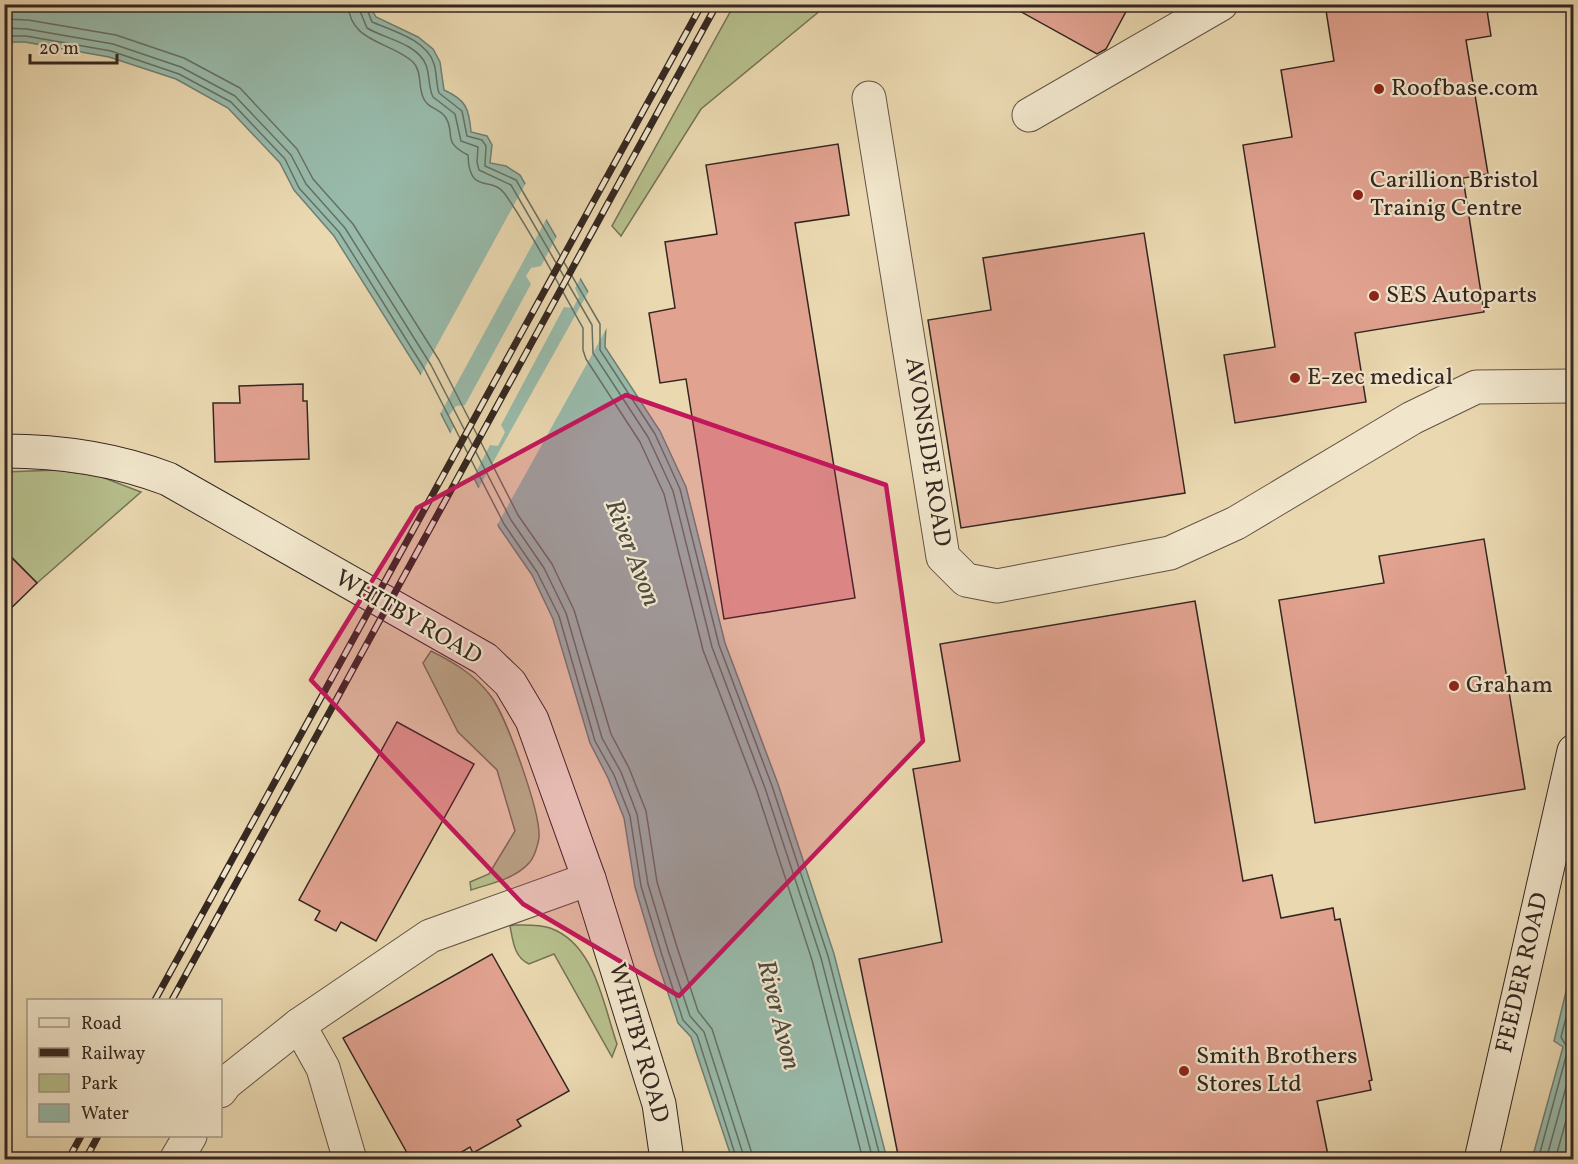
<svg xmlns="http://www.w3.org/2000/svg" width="1578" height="1164" font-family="Vollkorn,serif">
<rect width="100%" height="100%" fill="#ead8b0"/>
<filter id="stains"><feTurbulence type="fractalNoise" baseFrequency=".00333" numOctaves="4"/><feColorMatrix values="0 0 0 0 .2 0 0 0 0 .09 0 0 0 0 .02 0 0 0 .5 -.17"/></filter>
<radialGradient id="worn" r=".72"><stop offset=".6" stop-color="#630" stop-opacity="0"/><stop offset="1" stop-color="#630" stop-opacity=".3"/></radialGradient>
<g fill="#b6bf8c" stroke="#757256" stroke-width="1.5">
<polygon points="734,5 827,5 701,109 621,236 612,226"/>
<polygon points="58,470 99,476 141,492 37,583 5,550 4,472"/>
<path d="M431,651c22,11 43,23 59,44 16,20 51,118 49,143 -1,7 -5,20 -10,25 -14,16 -40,21 -58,27l-1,-8 19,-8 26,-43 -18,-61 -39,-38 -35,-69z"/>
<path d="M514,925c11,0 25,-1 36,3 45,16 53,76 67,116l-5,13 -58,-103 -25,10c-15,-7 -16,-23 -19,-38z"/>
</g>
<g fill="#98baaa" stroke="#707f73" stroke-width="1.5">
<path d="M368,4l8,13 42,20 15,12 7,13 4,28c22,10 25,18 27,42l16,4 5,9 -2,18 16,3 14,9 86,148 -1,24 55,84 26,56 39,156 53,141 56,170 53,205h-155l-41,-122 -13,-14 -23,-69 -20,-67 -11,-69 -16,-40 -18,-35 -37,-124 -21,-44 -33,-48 -80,-156 -85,-135 -40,-46 -14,-27 -52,-55 -52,-29 -67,-22 -84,-15h-20v-37z"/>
<polygon points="1573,963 1573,1159 1532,1159 1563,1047 1554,1041"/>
</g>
<g fill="#ead8b0">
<polygon points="527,181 548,216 439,416 419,378"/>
<polygon points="558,234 582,275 575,288 579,297 573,308 564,307 501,425 505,432 498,446 490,445 472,480 449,436 454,426 448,417 456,406 465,405 531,284 526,276 531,268 541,266"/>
<polygon points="590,289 609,324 496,527 477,491"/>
</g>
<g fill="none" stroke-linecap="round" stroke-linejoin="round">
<g stroke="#667065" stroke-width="1.5">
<path d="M348,4c2,39 42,37 65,58 9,9 5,24 10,35 4,12 17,11 23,21 10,17 -5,23 22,37 1,41 24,20 37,39 29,42 53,90 78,134v22l3,9 54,83 24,52 39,156 54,141 55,169 51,200"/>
<path d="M357,4l10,24c18,11 50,15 59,37 4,10 2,22 7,32l22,17 6,27 17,6 -1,15 2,8 32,15 81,140 1,28 55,84 25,54 39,156 53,141 56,170 52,202"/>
<path d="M365,4l7,18c21,9 55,18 62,42 3,10 2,20 5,29l23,18 5,25 15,4 4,6 -1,20 31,14 84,144v26l55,84 25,55 39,156 53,141 56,170 53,204"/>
<polyline points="4,19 28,20 116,35 184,58 240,88 297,149 313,179 353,224 439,360 518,515 552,564 574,610 611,734 629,768 646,811 657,882 677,947 698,1011 712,1029 754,1160"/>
<polyline points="4,28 27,29 113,44 181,67 235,96 291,155 306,184 345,228 431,365 511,520 544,568 566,613 602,738 621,772 637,814 648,884 668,950 690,1016 704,1032 745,1160"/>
<polyline points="4,36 26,36 111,51 179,74 231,102 285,159 299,188 339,232 424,368 504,524 537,572 559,616 595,741 614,775 630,816 641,886 661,952 683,1020 697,1035 737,1160"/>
<polyline points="1538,1160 1568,1049 1561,1037 1574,987"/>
<polyline points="1546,1160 1574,1058"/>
<polyline points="1555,1160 1574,1092"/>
</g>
<polyline stroke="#4d4b42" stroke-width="1.5" stroke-dasharray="8 6" stroke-linecap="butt" points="1569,1160 1574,1143"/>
</g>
<g fill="#e1a290" stroke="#342620" stroke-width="1.5">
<polygon points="1007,4 1130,4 1106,49 1097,54"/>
<polygon points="1325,4 1486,4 1491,36 1466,40 1488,174 1463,178 1484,312 1355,333 1366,402 1235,423 1224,355 1275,347 1243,145 1292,137 1281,70 1334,61"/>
<polygon points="838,144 849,215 795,223 855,598 724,619 686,379 660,383 649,313 675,308 665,242 717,234 706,165"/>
<polygon points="1144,233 1185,493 961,528 928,320 991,310 983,258"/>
<polygon points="303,384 303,401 307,401 309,459 215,462 213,403 240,403 239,386"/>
<polygon points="1484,539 1525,789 1315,823 1279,600 1384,583 1379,556"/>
<polygon points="4,550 37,583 4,615"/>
<polygon points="1195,601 1243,881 1272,875 1281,918 1333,908 1335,920 1340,919 1372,1080 1369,1081 1371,1090 1317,1101 1329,1160 899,1160 859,959 942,942 913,769 960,761 940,644"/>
<polygon points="397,722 474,764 376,941 341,922 336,931 315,920 320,911 299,900"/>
<polygon points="492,954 569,1091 517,1120 521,1126 473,1153 470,1147 448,1160 411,1160 343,1038"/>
</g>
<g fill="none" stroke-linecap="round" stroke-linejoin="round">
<defs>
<g id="street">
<polyline points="869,98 943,557 966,580 997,586 1170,553 1236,523 1412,418 1476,387 1574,386"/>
<polyline points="1029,115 1221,4"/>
<polyline points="299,1025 323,1068 350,1160"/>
<polyline points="220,1091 226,1083 299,1025 430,936 589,879"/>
<polyline points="176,1160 190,1136"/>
</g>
<g id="secondary">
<path d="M4,451c56,0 111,8 164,28l317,180 25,24 22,37 57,159 70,225 8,56"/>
<polyline points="1481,1160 1574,751"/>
</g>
</defs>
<use href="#street" stroke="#625244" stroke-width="35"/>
<use href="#secondary" stroke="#342620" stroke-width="35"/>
<use href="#street" stroke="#f1e6cc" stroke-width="33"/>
<use href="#secondary" stroke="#f1e6cc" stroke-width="33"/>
<defs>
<g id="rail">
<polyline points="155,1000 702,4"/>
<polyline points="172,1000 717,4"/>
<polyline points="68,1160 81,1136"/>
<polyline points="85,1160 98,1136"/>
</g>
</defs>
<use href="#rail" stroke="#342620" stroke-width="7"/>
<use href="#rail" stroke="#f1e6cc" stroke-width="4.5" stroke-dasharray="14" stroke-linecap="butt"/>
</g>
<path fill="#c2185b" fill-opacity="0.2" stroke="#c2185b" stroke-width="4.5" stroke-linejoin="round" d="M626,395l260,90 37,256 -244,255 -156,-92 -212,-224 106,-172z"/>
<g fill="#8f2418" stroke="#f1e6cc" stroke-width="2">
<circle cx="1379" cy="89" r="6"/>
<circle cx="1358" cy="195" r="6"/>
<circle cx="1374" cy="296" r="6"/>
<circle cx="1295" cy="378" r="6"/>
<circle cx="1454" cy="686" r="6"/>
<circle cx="1184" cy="1071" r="6"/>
</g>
<g text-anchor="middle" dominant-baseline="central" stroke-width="4.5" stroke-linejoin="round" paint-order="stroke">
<g font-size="24" fill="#342620" stroke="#f1e6cc" text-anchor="start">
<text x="1391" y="89">Roofbase.com</text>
<text x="1370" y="181">Carillion Bristol<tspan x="1370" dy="28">Trainig Centre</tspan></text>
<text x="1386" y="296">SES Autoparts</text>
<text x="1307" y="378">E-zec medical</text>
<text x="1466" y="686">Graham</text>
<text x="1196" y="1057">Smith Brothers<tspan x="1196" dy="28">Stores Ltd</tspan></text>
</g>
<g font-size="24" fill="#342620" stroke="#f1e6cc">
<text transform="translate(927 452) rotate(81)">AVONSIDE ROAD</text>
<text transform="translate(408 618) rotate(30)">WHITBY ROAD</text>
<text transform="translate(1523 973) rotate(-77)">FEEDER ROAD</text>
<text transform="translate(638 1043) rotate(74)">WHITBY ROAD</text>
</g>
<g font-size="26" font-style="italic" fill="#4d4b42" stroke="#f1e6cc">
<text transform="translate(632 553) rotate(69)">River Avon</text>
<text transform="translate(778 1015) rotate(76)">River Avon</text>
</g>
</g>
<rect width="1578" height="1164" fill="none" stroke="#ead8b0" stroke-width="24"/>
<rect x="6" y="6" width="1566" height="1152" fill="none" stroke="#342620" stroke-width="3"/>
<rect x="12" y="12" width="1554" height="1140" fill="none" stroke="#342620" stroke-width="1.5"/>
<rect x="27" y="999" width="195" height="138" fill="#f1e6cc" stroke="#a59987" stroke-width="1.5"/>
<rect x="39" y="1018" width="30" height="9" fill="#f1e6cc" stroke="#a59987" stroke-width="1.5"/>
<text x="81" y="1029" font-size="18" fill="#342620">Road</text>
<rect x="39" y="1048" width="30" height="9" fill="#342620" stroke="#a59987" stroke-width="1.5"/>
<text x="81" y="1059" font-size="18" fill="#342620">Railway</text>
<rect x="39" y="1074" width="30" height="18" fill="#b6bf8c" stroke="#a59987" stroke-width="1.5"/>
<text x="81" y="1089" font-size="18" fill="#342620">Park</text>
<rect x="39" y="1104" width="30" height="18" fill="#98baaa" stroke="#a59987" stroke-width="1.5"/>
<text x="81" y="1119" font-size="18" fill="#342620">Water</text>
<path d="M30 54v9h87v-9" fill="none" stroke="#342620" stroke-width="3"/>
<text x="39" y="54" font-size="18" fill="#342620" stroke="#f1e6cc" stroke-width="4.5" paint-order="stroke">20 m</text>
<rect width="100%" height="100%" filter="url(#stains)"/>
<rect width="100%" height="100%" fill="url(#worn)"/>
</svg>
